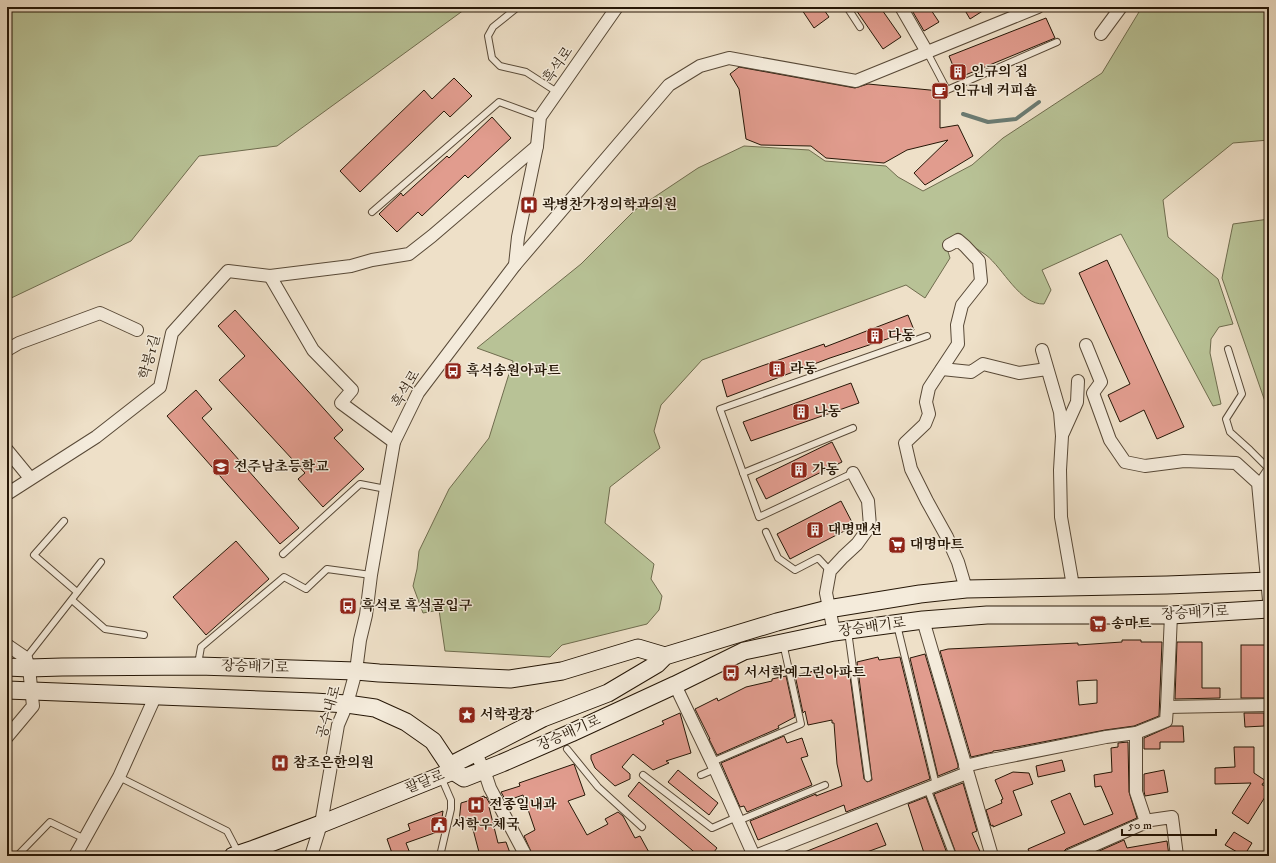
<svg xmlns="http://www.w3.org/2000/svg" width="1276" height="863" font-family="'IM FELL DW Pica','Noto Serif KR',serif">
<rect width="100%" height="100%" fill="#eee0c8"/>
<filter id="stains"><feTurbulence type="fractalNoise" baseFrequency=".005" numOctaves="4"/><feColorMatrix values="0 0 0 0 .2 0 0 0 0 .09 0 0 0 0 .02 0 0 0 .5 -.17"/></filter>
<radialGradient id="worn" r=".72"><stop offset=".6" stop-color="#630" stop-opacity="0"/><stop offset="1" stop-color="#630" stop-opacity=".3"/></radialGradient>
<g fill="#b8c296" stroke="#6f6c4e">
<polygon points="7,7 468,7 277,146 199,156 131,241 7,300"/>
<path d="M1142,7h127v133l-36,3 -70,57 5,37 50,42 15,45 -14,3 -8,12 -1,14 11,51 -8,2 -92,-172 -79,36 9,20 -7,14c-24,1 -41,-36 -58,-49 -8,-6 -18,-11 -27,-16l-14,3 5,16 -25,40 -19,-13 -204,75 -41,45 -7,26 6,17 -50,39 -5,36 49,41 -3,15 11,17 -3,14 -12,14 -85,21 -12,12 -105,-6 -6,-41 -16,3 -10,-27 4,-17 2,-18 30,-62 40,-51 24,-77 -36,-13 104,-84 54,-54 63,-42 46,-22 65,4 16,11 61,5 12,11 25,14 49,-26 31,-27 99,-65z"/>
<polygon points="1269,219 1269,413 1222,278 1233,224"/>
</g>
<g fill="none" stroke-linecap="round" stroke-linejoin="round">
<polyline stroke="#6b7b72" stroke-width="4" points="963,114 988,122 1016,119 1039,102"/>
</g>
<g fill="#e19c8e" stroke="#261707" fill-rule="evenodd">
<polygon points="800,7 822,7 829,17 814,28"/>
<polygon points="854,7 880,7 901,37 883,49"/>
<polygon points="910,7 929,7 939,22 924,31"/>
<polygon points="963,7 989,7 970,19"/>
<polygon points="1046,18 1055,38 958,78 949,56"/>
<polygon points="739,67 855,88 868,84 940,91 940,128 958,125 973,156 925,185 914,173 948,140 907,150 884,163 826,158 811,146 761,145 746,139 739,89 730,74"/>
<polygon points="454,78 472,96 450,117 444,111 360,192 340,171 424,90 432,99"/>
<polygon points="492,117 511,138 468,178 465,175 422,216 418,212 397,232 379,214 401,193 403,196 447,156 449,158"/>
<polygon points="1107,260 1184,427 1157,439 1144,410 1120,422 1108,395 1130,384 1079,273"/>
<polygon points="235,310 343,430 334,438 364,469 323,507 298,479 305,473 219,380 245,356 218,326"/>
<polygon points="908,315 914,330 830,358 727,397 722,380 824,344 825,347"/>
<polygon points="851,383 859,403 751,441 743,422"/>
<polygon points="196,390 212,409 202,418 299,528 280,544 167,416"/>
<polygon points="832,442 842,462 766,499 756,479"/>
<polygon points="841,501 854,526 790,559 777,534"/>
<polygon points="236,541 269,579 206,635 173,597"/>
<path d="M1122,640h19v2h21l-3,74 -25,10 -29,4 -104,20 -8,1v1l-22,5 -31,-106 8,-2 130,-6v2l44,-3zM1097,680v23l-18,2 -2,-24z"/>
<polygon points="1177,642 1202,642 1202,688 1220,688 1220,698 1175,699"/>
<rect x="1241" y="645" width="28" height="53"/>
<polygon points="925,654 958,765 958,768 938,776 910,658"/>
<polygon points="878,657 879,660 900,657 930,779 846,812 844,805 758,840 750,821 816,794 816,796 842,786 837,764 834,723 832,723 832,720 808,725 805,711 803,713 795,675 824,669 825,670 849,669 864,779 867,782 872,780 857,662"/>
<polygon points="786,676 795,717 778,726 779,728 717,755 709,739 710,739 695,709 717,698 718,701 746,687 772,681 772,679"/>
<polygon points="680,713 691,753 666,761 669,763 653,770 633,754 622,767 630,774 630,779 615,786 595,768 591,759 591,755 664,724 662,721"/>
<polygon points="1244,713 1264,713 1264,726 1245,727"/>
<polygon points="1171,726 1183,726 1184,742 1160,742 1160,749 1144,749 1144,738"/>
<polygon points="784,736 787,743 802,738 808,756 801,758 812,785 747,812 744,806 740,807 721,763"/>
<polygon points="1128,742 1129,792 1137,818 1066,849 1063,852 1062,856 1031,856 1028,849 1065,833 1051,801 1070,793 1084,825 1113,814 1101,786 1095,787 1094,775 1112,772 1111,748 1118,747 1118,743"/>
<polygon points="1234,747 1254,747 1254,773 1269,783 1263,783 1262,785 1269,786 1269,798 1265,797 1248,824 1232,813 1251,783 1215,784 1215,768 1235,767"/>
<polygon points="1062,760 1065,771 1038,777 1036,766"/>
<polygon points="574,764 585,795 568,801 587,835 608,824 605,819 618,812 623,816 635,838 640,836 651,856 533,856 524,836 535,830 523,795 506,801 501,792 520,786 519,783"/>
<polygon points="678,770 718,803 709,815 668,782"/>
<polygon points="1164,770 1168,792 1145,796 1144,791 1144,774"/>
<polygon points="1013,772 1029,773 1033,784 1013,791 1022,815 993,827 993,825 991,826 986,810 1002,803 1001,800 1003,799 995,780"/>
<polygon points="639,782 717,848 711,856 699,856 628,796"/>
<polygon points="963,783 977,831 972,833 982,856 957,856 934,794"/>
<polygon points="484,796 485,798 486,797 491,806 489,807 498,843 506,842 510,853 502,856 480,856 470,818 459,822 461,803"/>
<polygon points="926,797 948,856 925,856 908,804"/>
<polygon points="443,811 440,831 406,843 411,856 393,856 387,839 410,830 408,824"/>
<polygon points="877,823 886,845 856,856 795,856"/>
<polygon points="1234,832 1252,843 1244,856 1225,845"/>
<polygon points="1124,840 1127,848 1167,841 1169,856 1088,856"/>
</g>
<g fill="none" stroke-linecap="round" stroke-linejoin="round">
<defs>
<g id="lane">
<polyline points="518,7 493,27 488,36 492,58 500,66 526,72 557,92"/>
<polyline points="847,7 860,27"/>
<polyline points="927,52 947,90 1057,42"/>
<polyline points="372,212 499,102 540,117"/>
<polyline points="1228,349 1242,394 1226,419 1230,432 1250,450 1268,468 1258,483 1269,479"/>
<polyline points="743,473 853,428"/>
<polyline points="853,473 759,517 720,409 927,336"/>
<polyline points="64,521 34,555 77,592"/>
<polyline points="766,532 778,558 795,570 818,558 830,571"/>
<polyline points="283,554 360,484 386,489"/>
<polyline points="72,600 105,629 144,635"/>
<polyline points="897,625 936,785"/>
<polyline points="848,631 868,778"/>
<polyline points="26,658 101,562"/>
<polyline points="198,664 201,647 284,577 306,589 327,569 371,575"/>
<polyline points="567,749 598,787 642,827"/>
<polyline points="712,762 801,724 783,643"/>
<polyline points="643,775 712,828 737,817"/>
<polyline points="701,775 715,769"/>
<polyline points="119,777 227,831 239,854"/>
<polyline points="927,788 953,856"/>
<polyline points="738,821 825,785"/>
<polyline points="17,856 50,822 85,839"/>
<polyline points="440,856 451,809 451,800 441,777"/>
<polyline points="894,856 896,855"/>
</g>
<g id="street">
<polyline points="901,7 927,52"/>
<polyline points="1101,34 1121,7"/>
<polyline points="949,245 958,240 965,246 979,261 981,281 962,305 957,325 958,344 929,388 926,402 929,414 925,424 905,443 911,469 927,501 947,537 958,562 966,589"/>
<polyline points="515,265 669,85 700,66 729,58 856,81 1038,7"/>
<polyline points="270,276 313,350 352,390 341,403 394,442"/>
<polyline points="1086,345 1101,382 1093,393 1110,440 1125,462 1145,466 1184,461 1236,463 1258,483 1269,600"/>
<polyline points="7,350 19,343 100,313 137,330"/>
<polyline points="1042,350 1060,412 1062,436 1060,470 1061,517 1073,586"/>
<polyline points="942,369 971,372 983,364 1019,373 1047,369"/>
<polyline points="1063,433 1077,402 1078,381"/>
<polyline points="7,450 30,478"/>
<polyline points="7,494 96,437 160,387 172,333 228,271 270,276 351,266 372,260 409,254 432,236 537,146"/>
<polyline points="1171,615 1167,707 1269,705"/>
<polyline points="923,620 992,856"/>
<polyline points="834,632 826,593 830,571 843,557 857,544 870,526 868,501 853,473"/>
<polyline points="7,645 26,658 29,668 33,706 7,737"/>
<polyline points="675,685 712,762 754,856"/>
<polyline points="475,752 484,770 490,788 526,856"/>
<polyline points="965,766 986,761 1106,737 1136,733"/>
<polyline points="1146,822 1136,792 1136,733 1166,721 1167,707"/>
<polyline points="75,856 119,777 155,697"/>
<polyline points="311,856 321,824 338,725 347,704 356,671 360,640 366,615 371,575 394,442 418,393 515,265 518,237 537,146 540,117 617,7"/>
<polyline points="755,856 967,773"/>
<polyline points="1069,856 1151,820 1172,817 1177,856"/>
</g>
<g id="secondary">
<polyline points="7,667 29,668 62,667 198,666 356,671 379,673 510,679 562,671 638,648 665,656"/>
<polyline points="7,690 314,702 347,704 375,708 406,722 433,741 453,771 464,778 502,763 571,733 675,685 744,651 834,632 923,620 987,615 1171,615 1269,609"/>
<polyline points="453,771 457,762 543,718 608,693 657,664 665,656 777,622 828,609 920,594 966,589 1167,585 1269,581"/>
<polyline points="233,856 254,849 321,824 453,771"/>
</g>
</defs>
<use href="#lane" stroke="#584937" stroke-width="8"/>
<use href="#street" stroke="#584937" stroke-width="14"/>
<use href="#secondary" stroke="#261707" stroke-width="19"/>
<use href="#lane" stroke="#f4ebdb" stroke-width="6"/>
<use href="#street" stroke="#f4ebdb" stroke-width="12"/>
<use href="#secondary" stroke="#f4ebdb" stroke-width="17"/>
</g>
<defs>
<symbol id="building-square" viewBox="-11 -11 22 22"><rect x="-9" y="-9" width="18" height="18" rx="4" fill="#8f2418" stroke="#f4ebdb"/><path d="M-4-6H4V6H1V3H-1V6H-4ZM-2.5-4.3h1.7v1.8h-1.7ZM.8-4.3h1.7v1.8H.8ZM-2.5-1h1.7V.8h-1.7ZM.8-1h1.7V.8H.8Z" fill="#fff"/></symbol>
<symbol id="cafe-square" viewBox="-11 -11 22 22"><rect x="-9" y="-9" width="18" height="18" rx="4" fill="#8f2418" stroke="#f4ebdb"/><path d="M-5.5-4.5H6V0H3Q3 3.5 0 3.5H-2.5Q-5.5 3.5-5.5 0ZM3-3.2v2h1.7v-2ZM-6 4.5H4V6H-6Z" fill="#fff"/></symbol>
<symbol id="hospital-square" viewBox="-11 -11 22 22"><rect x="-9" y="-9" width="18" height="18" rx="4" fill="#8f2418" stroke="#f4ebdb"/><path d="M-5-5h3v3.5h4V-5h3V5h-3V1.5h-4V5h-3Z" fill="#fff"/></symbol>
<symbol id="bus-square" viewBox="-11 -11 22 22"><rect x="-9" y="-9" width="18" height="18" rx="4" fill="#8f2418" stroke="#f4ebdb"/><path d="M-5-6H5V4H4V6H2V4H-2V6H-4V4H-5ZM-3.5-4V0h7V-4ZM-3.5 1.2v1.5H-2V1.2ZM2 1.2v1.5H3.5V1.2Z" fill="#fff"/></symbol>
<symbol id="school-square" viewBox="-11 -11 22 22"><rect x="-9" y="-9" width="18" height="18" rx="4" fill="#8f2418" stroke="#f4ebdb"/><path d="M0-5L7-2L0 1L-7-2ZM-4 1L0 2.5L4 1V4Q0 6-4 4Z" fill="#fff"/></symbol>
<symbol id="supermarket-square" viewBox="-11 -11 22 22"><rect x="-9" y="-9" width="18" height="18" rx="4" fill="#8f2418" stroke="#f4ebdb"/><path d="M-6-5.5h2.5l.6 2H6L4.5 2H-2.5L-4.4-4H-6ZM-1.5 3.2a1.3 1.3 0 1 0 .1 0ZM3 3.2a1.3 1.3 0 1 0 .1 0Z" fill="#fff"/></symbol>
<symbol id="sight-square" viewBox="-11 -11 22 22"><rect x="-9" y="-9" width="18" height="18" rx="4" fill="#8f2418" stroke="#f4ebdb"/><path d="M0-6L1.8-2.2L6-1.7L2.9 1.2L3.7 5.4L0 3.3L-3.7 5.4L-2.9 1.2L-6-1.7L-1.8-2.2Z" fill="#fff"/></symbol>
<symbol id="civic-square" viewBox="-11 -11 22 22"><rect x="-9" y="-9" width="18" height="18" rx="4" fill="#8f2418" stroke="#f4ebdb"/><path d="M-.6-6.5H3V-4.5H.6V-3L4-1V1h2V6H-6V1h2V-1L-.6-3ZM-1.2 2.5V6h2.4V2.5Z" fill="#fff"/></symbol>
</defs>
<g fill-rule="evenodd">
<use href="#building-square" x="948" y="62" width="20" height="20"/>
<use href="#cafe-square" x="930" y="81" width="20" height="20"/>
<use href="#hospital-square" x="519" y="195" width="20" height="20"/>
<use href="#building-square" x="865" y="326" width="20" height="20"/>
<use href="#building-square" x="767" y="359" width="20" height="20"/>
<use href="#bus-square" x="443" y="361" width="20" height="20"/>
<use href="#building-square" x="791" y="402" width="20" height="20"/>
<use href="#school-square" x="211" y="457" width="20" height="20"/>
<use href="#building-square" x="789" y="460" width="20" height="20"/>
<use href="#building-square" x="805" y="520" width="20" height="20"/>
<use href="#supermarket-square" x="887" y="535" width="20" height="20"/>
<use href="#bus-square" x="338" y="596" width="20" height="20"/>
<use href="#supermarket-square" x="1088" y="614" width="20" height="20"/>
<use href="#bus-square" x="721" y="663" width="20" height="20"/>
<use href="#sight-square" x="457" y="705" width="20" height="20"/>
<use href="#hospital-square" x="270" y="753" width="20" height="20"/>
<use href="#hospital-square" x="466" y="795" width="20" height="20"/>
<use href="#civic-square" x="429" y="815" width="20" height="20"/>
</g>
<g text-anchor="middle" dominant-baseline="central" stroke-width="3" stroke-linejoin="round" paint-order="stroke">
<g font-size="14" fill="#261707" stroke="#f4ebdb">
<text transform="translate(558 65) rotate(-55)">흑석로</text>
<text transform="translate(150 357) rotate(-75)">학봉1길</text>
<text transform="translate(406 389) rotate(-59)">흑석로</text>
<text transform="translate(1195 613) rotate(-3)">장승배기로</text>
<text transform="translate(872 627) rotate(-8)">장승배기로</text>
<text transform="translate(255 667) rotate(2)">장승배기로</text>
<text transform="translate(329 712) rotate(-74)">공수내로</text>
<text transform="translate(569 733) rotate(-24)">장승배기로</text>
<text transform="translate(425 782) rotate(-21)">팔달로</text>
</g>
<g font-size="14" font-weight="bold" fill="#261707" stroke="#f4ebdb" text-anchor="start">
<text x="971" y="72">인규의 집</text>
<text x="953" y="91">인규네 커피숍</text>
<text x="542" y="205">곽병찬가정의학과의원</text>
<text x="888" y="336">다동</text>
<text x="790" y="369">라동</text>
<text x="466" y="371">흑석송원아파트</text>
<text x="814" y="412">나동</text>
<text x="234" y="467">전주남초등학교</text>
<text x="812" y="470">가동</text>
<text x="828" y="530">대명맨션</text>
<text x="910" y="545">대명마트</text>
<text x="361" y="606">흑석로 흑석골입구</text>
<text x="1111" y="624">송마트</text>
<text x="744" y="673">서서학예그린아파트</text>
<text x="480" y="715">서학광장</text>
<text x="293" y="763">참조은한의원</text>
<text x="489" y="805">전종일내과</text>
<text x="452" y="825">서학우체국</text>
</g>
</g>
<rect width="1276" height="863" fill="none" stroke="#eee0c8" stroke-width="24"/>
<rect x="8" y="8" width="1260" height="847" fill="none" stroke="#261707" stroke-width="2"/>
<rect x="12" y="12" width="1252" height="839" fill="none" stroke="#261707"/>
<path d="M1122 829v6h94v-6" fill="none" stroke="#261707" stroke-width="2"/>
<text x="1128" y="829" font-size="12" fill="#261707" stroke="#f4ebdb" stroke-width="3" paint-order="stroke">50 m</text>
<rect width="100%" height="100%" filter="url(#stains)"/>
<rect width="100%" height="100%" fill="url(#worn)"/>
</svg>
